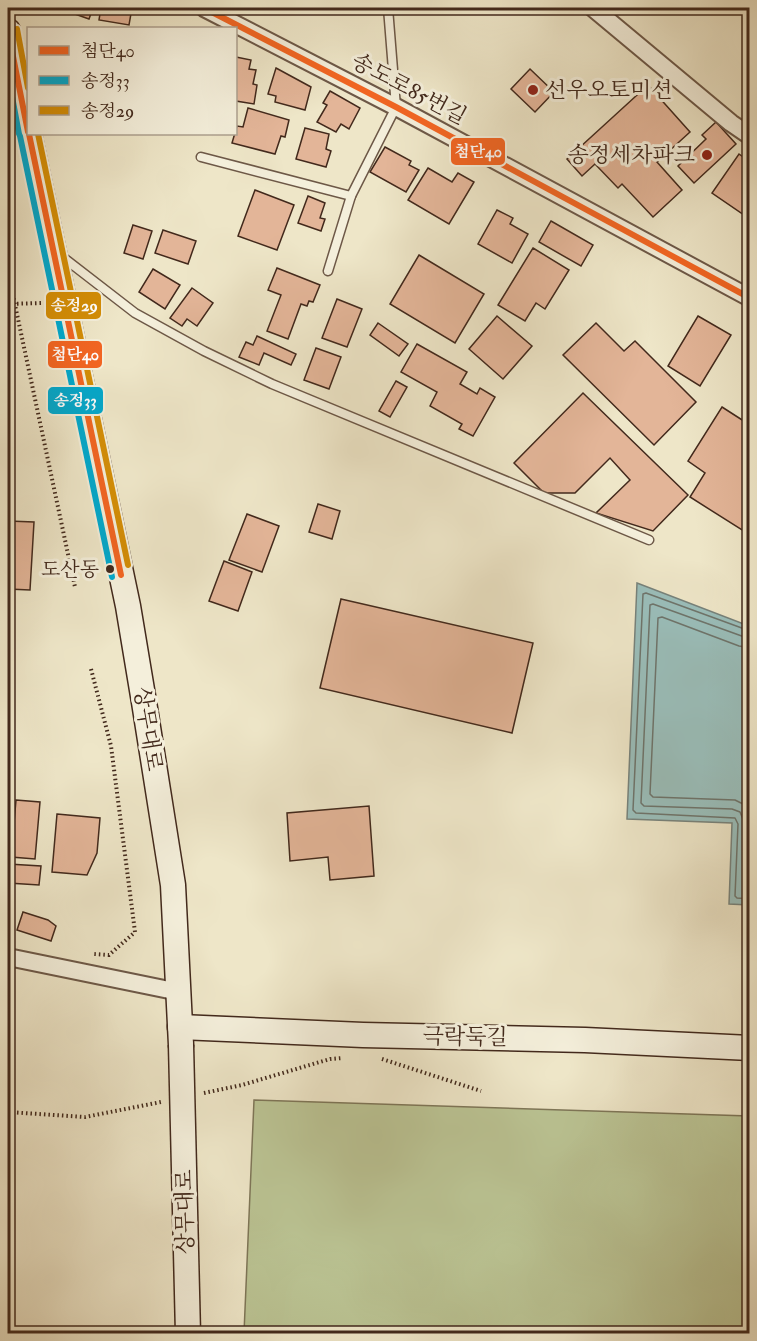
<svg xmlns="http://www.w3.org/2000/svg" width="757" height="1341" font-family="'IM FELL Double Pica','Noto Serif KR',serif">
<rect width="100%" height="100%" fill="#eee6c8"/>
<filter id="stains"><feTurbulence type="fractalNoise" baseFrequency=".00333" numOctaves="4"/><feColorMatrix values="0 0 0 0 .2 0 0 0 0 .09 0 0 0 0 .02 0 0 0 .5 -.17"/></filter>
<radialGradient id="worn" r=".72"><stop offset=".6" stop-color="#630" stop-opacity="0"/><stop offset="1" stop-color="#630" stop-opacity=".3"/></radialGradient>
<polygon fill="#bbc494" stroke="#7e7658" stroke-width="1.5" points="254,1100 749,1116 749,1333 244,1333"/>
<polygon fill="#9abeba" stroke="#77827b" stroke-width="1.5" points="637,583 749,626 749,905 729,904 732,823 627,819"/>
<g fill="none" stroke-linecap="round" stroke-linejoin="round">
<g stroke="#6e746b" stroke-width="1.5">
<polyline points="750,631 646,593 643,594 633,810 636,813 735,818 738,824 735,896 737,898 750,899"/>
<polyline points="750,639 653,604 650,605 641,803 644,806 732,809 740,812 745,824 743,888 750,891"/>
<polyline points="750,648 739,646 662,617 658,618 650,794 653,797 735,800 743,804 750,810"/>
</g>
</g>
<g fill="#e3b598" stroke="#42291c" stroke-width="1.5">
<polygon points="58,8 93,8 89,19"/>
<polygon points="101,8 132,8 129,25 99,20"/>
<polygon points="236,57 251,60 249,69 256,70 253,84 257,85 254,104 236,101"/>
<polygon points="276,68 311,87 305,110 275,102 276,96 268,94"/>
<polygon points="530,69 554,92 535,112 511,89"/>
<polygon points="648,85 690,132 657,162 682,190 653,217 622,184 618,188 595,164 582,176 567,159"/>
<polygon points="330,91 360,108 349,129 341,124 336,132 317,122 327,105 323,103"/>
<polygon points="248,108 289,120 285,137 281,136 275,154 232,143 237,126 243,127"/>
<polygon points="716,122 736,144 694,183 678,166 706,139 702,135"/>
<polygon points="305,128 329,134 326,149 331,151 326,167 296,159"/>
<polygon points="385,147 411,161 409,165 419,170 406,192 370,172"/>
<polygon points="739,154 750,162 750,219 712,193"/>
<polygon points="428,168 452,182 458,173 474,182 449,224 408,200"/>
<polygon points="255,190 294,205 277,250 238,236"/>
<polygon points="308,196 325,203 320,218 325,219 321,231 298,223"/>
<polygon points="497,210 513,218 510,224 528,234 512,263 478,244"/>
<polygon points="551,221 593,245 581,266 539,242"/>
<polygon points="133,225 152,231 143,259 124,253"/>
<polygon points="163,230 196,241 188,264 155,253"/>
<polygon points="533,248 569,270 545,309 536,303 525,321 498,305"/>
<polygon points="419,255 484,294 455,343 390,304"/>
<polygon points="277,268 320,285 313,302 309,301 307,306 301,304 288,339 267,331 281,295 268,290"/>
<polygon points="153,269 180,285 165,309 139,292"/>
<polygon points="192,288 213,303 197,326 187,319 182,326 170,318"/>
<polygon points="337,299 362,309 347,347 322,338"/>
<polygon points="497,316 532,346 503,379 469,349"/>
<polygon points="698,316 731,335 700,386 668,366"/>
<polygon points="378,323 408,344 399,356 370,335"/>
<polygon points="596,323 624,351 635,341 696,402 654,445 563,355"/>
<polygon points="257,336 296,354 291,365 264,353 259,365 239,357 246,342 253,345"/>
<polygon points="417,344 467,372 460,384 477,394 480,388 495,397 473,436 459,429 462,424 430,406 437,392 401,372"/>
<polygon points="316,348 341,357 329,389 304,380"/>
<polygon points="396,381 407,387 390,417 379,411"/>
<polygon points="583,393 688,495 653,531 596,513 630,480 610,458 575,493 544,493 514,463"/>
<polygon points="722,407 750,425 750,535 690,497 705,473 688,461"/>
<polygon points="318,504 340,511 332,539 309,532"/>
<polygon points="247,514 279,526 262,572 229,560"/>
<polygon points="8,521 34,522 30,590 8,589"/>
<polygon points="224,561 252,572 238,611 209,601"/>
<polygon points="341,599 533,643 512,733 320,688"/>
<polygon points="16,800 40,802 35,859 11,857"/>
<polygon points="369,806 374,876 330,880 328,857 290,861 287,813"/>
<polygon points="57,814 100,818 97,853 87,875 52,872"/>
<polygon points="8,864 41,866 39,885 8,883"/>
<polygon points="23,912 48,920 56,926 51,941 17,930"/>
</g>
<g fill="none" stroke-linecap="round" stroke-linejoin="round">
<defs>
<g id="lane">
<polyline points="201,157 351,196"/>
<polyline points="60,255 135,313 204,351 272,384 649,540"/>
<polyline points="328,271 351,196 396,107 388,8"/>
</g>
<g id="street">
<polyline points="204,8 396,107 750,298"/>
<polyline points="593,8 731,123 750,136"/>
<polyline points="8,957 179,992"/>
</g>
<g id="secondary">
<polyline points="8,31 28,132"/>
<polyline points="29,134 128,606 144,702 173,885 181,1045"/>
<polyline points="180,1027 363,1035 585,1040 750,1048"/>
</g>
</defs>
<use href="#lane" stroke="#6d5847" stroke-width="11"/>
<use href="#street" stroke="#6d5847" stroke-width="20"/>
<use href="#secondary" stroke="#42291c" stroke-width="27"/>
<g stroke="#42291c" stroke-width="4" stroke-dasharray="1.5 3" stroke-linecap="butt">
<polyline points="8,272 75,587"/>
<polyline points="8,304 43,303"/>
<polyline points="91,669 111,746 135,932 109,955 94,954"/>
<polyline points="382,1059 481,1091"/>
<polyline points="204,1093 242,1085 330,1059 342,1058"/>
<polyline points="8,1112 85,1117 161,1102"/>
</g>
<use href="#lane" stroke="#f4efdb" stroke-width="8"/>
<use href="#street" stroke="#f4efdb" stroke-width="16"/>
<use href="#secondary" stroke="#f4efdb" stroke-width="24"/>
<defs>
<polyline id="secondary-bridge" points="181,1045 188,1334"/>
</defs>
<use href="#secondary-bridge" stroke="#42291c" stroke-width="27" stroke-linecap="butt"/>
<use href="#secondary-bridge" stroke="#f4efdb" stroke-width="24"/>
<defs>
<g id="bus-1">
<polyline points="204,8 396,107 750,298"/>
<polyline points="8,31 28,132"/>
<polyline points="29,134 121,575"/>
</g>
<g id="bus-2">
<polyline points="8,75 19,134"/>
<polyline points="20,136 112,577"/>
</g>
<g id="bus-3">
<polyline points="17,29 28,88"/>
<polyline points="38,134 128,565"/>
</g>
</defs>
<use href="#bus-1" stroke="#f4efdb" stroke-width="10"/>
<use href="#bus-2" stroke="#f4efdb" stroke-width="10"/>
<use href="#bus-3" stroke="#f4efdb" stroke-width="10"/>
<use href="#bus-1" stroke="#f26522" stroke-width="6"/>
<use href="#bus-2" stroke="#00a9ce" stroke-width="6"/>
<use href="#bus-3" stroke="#d38d06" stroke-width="6"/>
</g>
<g fill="#8f2418" stroke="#f4efdb" stroke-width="2">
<circle cx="533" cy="90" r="6"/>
<circle cx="707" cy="155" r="6"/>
</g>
<circle fill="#42291c" stroke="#f4efdb" stroke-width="2" cx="110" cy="569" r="5"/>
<g text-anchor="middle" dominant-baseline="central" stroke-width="6" stroke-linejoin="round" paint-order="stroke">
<g font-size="20" fill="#42291c" stroke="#f4efdb" text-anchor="end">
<text x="99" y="569">도산동</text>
</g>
<g font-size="22" fill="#42291c" stroke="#f4efdb">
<text transform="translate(409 89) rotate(28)">송도로85번길</text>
<text transform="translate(148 729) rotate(81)">상무대로</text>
<text transform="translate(465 1037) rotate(1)">극락둑길</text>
<text transform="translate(185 1212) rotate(-91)">상무대로</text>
</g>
<g font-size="22" fill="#42291c" stroke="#f4efdb" text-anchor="start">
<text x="545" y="90">선우오토미션</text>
<text x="695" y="155" text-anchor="end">송정세차파크</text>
</g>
</g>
<g stroke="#f4efdb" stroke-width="2">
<rect x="450" y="137" width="56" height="29" rx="6" fill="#f26522"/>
<rect x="45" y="291" width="57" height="29" rx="6" fill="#d38d06"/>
<rect x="47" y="340" width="56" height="29" rx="6" fill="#f26522"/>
<rect x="47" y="386" width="57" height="29" rx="6" fill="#00a9ce"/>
</g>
<g font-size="16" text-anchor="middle" font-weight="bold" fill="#fff">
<text x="478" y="157">첨단40</text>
<text x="74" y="311">송정29</text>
<text x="75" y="360">첨단40</text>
<text x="75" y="406">송정33</text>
</g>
<rect width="757" height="1341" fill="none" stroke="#eee6c8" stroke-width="30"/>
<rect x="9" y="9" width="739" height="1323" fill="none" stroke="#42291c" stroke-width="3"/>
<rect x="15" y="15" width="727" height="1311" fill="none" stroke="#42291c" stroke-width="1.5"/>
<rect x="27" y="27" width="210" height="108" fill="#f4efdb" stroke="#ada08f" stroke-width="1.5"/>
<rect x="39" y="46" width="30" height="9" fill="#f26522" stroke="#ada08f" stroke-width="1.5"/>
<text x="81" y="57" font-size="18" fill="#42291c">첨단40</text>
<rect x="39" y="76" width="30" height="9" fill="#00a9ce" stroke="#ada08f" stroke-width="1.5"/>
<text x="81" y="87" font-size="18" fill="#42291c">송정33</text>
<rect x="39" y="106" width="30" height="9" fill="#d38d06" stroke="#ada08f" stroke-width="1.5"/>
<text x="81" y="117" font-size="18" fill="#42291c">송정29</text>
<rect width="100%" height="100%" filter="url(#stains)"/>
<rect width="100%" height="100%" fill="url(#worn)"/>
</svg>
